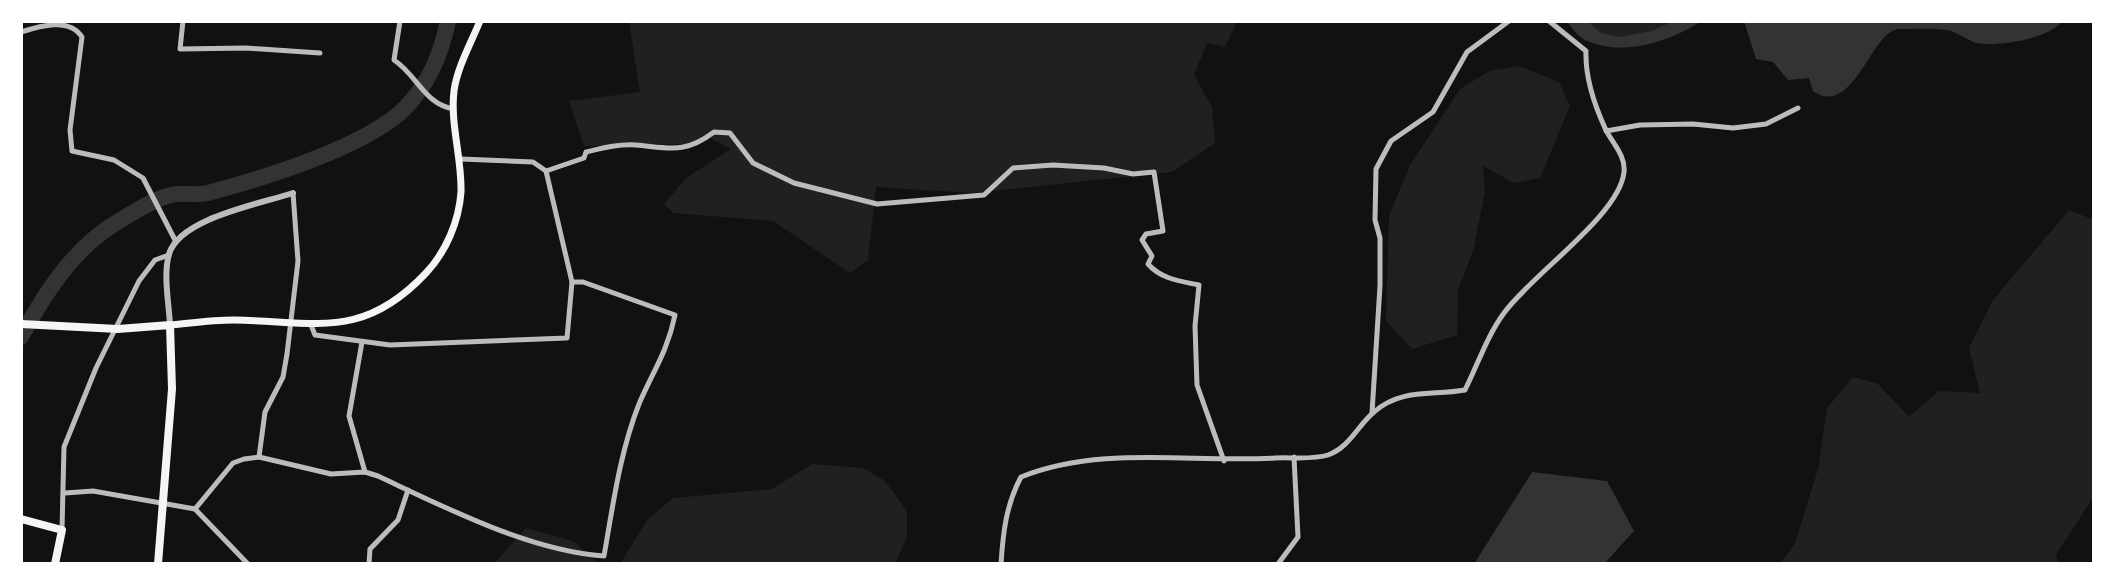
<svg xmlns="http://www.w3.org/2000/svg" width="2115" height="585" font-family="Poppins,sans-serif">
<rect width="100%" height="100%" fill="#111"/>
<g fill="#202020">
<polygon points="629,21 1237,21 1225,47 1207,43 1194,75 1212,107 1215,143 1172,172 972,193 876,187 868,260 850,273 773,221 673,213 664,204 686,178 731,149 710,138 685,144 584,146 569,101 640,92"/>
<path d="M1587,21h87c-26,12 -66,29 -87,0z"/>
<polygon points="1519,66 1559,82 1570,106 1540,178 1514,183 1483,166 1485,191 1473,251 1458,290 1457,335 1412,349 1386,321 1389,216 1410,165 1460,89 1489,71"/>
<polygon points="2069,210 2094,220 2094,496 2056,555 2058,564 1780,564 1795,543 1818,469 1827,408 1853,377 1878,384 1909,417 1939,391 1980,393 1969,348 1993,300"/>
<polygon points="812,464 863,468 885,481 907,511 907,537 895,564 620,564 647,520 673,498 772,489"/>
<polygon points="526,528 573,541 599,564 494,564"/>
</g>
<g fill="#333">
<path d="M1566,21h21l14,12 19,4 31,-6 23,-10h28c-32,20 -79,37 -117,19 -7,-3 -13,-13 -19,-19z"/>
<path d="M1744,21h318c-12,18 -65,26 -85,22 -11,-3 -19,-11 -30,-13 -15,-2 -33,-1 -48,-1 -28,1 -45,90 -86,62l-4,-13 -21,2 -15,-18 -17,-3z"/>
<polygon points="1532,472 1607,481 1634,531 1604,564 1474,564"/>
</g>
<g fill="none" stroke-linecap="round" stroke-linejoin="round">
<path stroke="#333" stroke-width="16" d="M21,337c24,-44 53,-90 98,-116 15,-9 35,-22 52,-26 12,-3 25,1 37,-2 53,-14 162,-47 199,-87 23,-25 34,-52 41,-85"/>
<g stroke="#bcbcbc" stroke-width="5">
<polyline points="183,21 180,49 246,48 320,53"/>
<path d="M400,21l-6,39c23,15 31,45 60,49"/>
<path d="M21,32c19,-6 48,-15 61,5l-12,93 2,21 42,9 29,18 32,62"/>
<polyline points="1606,131 1640,125 1693,124 1733,128 1766,124 1798,108"/>
<path d="M546,171l38,-13 2,-6c17,-4 32,-8 50,-7 34,3 49,9 78,-13l16,1 23,30 41,20 83,21 107,-9 29,-27 40,-3 51,3 29,6 21,-2 9,59 -17,3 -4,6 10,16 -4,8c13,15 32,17 51,21l-4,41 2,59 27,76"/>
<polyline points="311,325 315,335 390,345 567,338 572,282 546,171 533,162 461,159"/>
<polyline points="362,342 349,416 365,472"/>
<polyline points="1372,413 1380,286 1380,238 1375,220 1376,169 1391,141 1433,112 1467,52 1509,21"/>
<polyline points="259,457 265,412 283,377 287,354 298,261 293,193"/>
<polyline points="65,493 93,491 195,509 248,564"/>
<path d="M195,509l38,-46 11,-4 15,-2 72,17 34,-2 13,4c66,31 152,75 226,80 9,-51 16,-104 35,-152 14,-33 28,-51 36,-89l-92,-33h-11"/>
<polyline points="62,530 64,447 96,368 139,281 155,260 169,255"/>
<polyline points="369,564 370,549 398,520 408,490"/>
<path d="M1001,564c2,-31 5,-59 20,-87 80,-32 169,-14 254,-19 16,-1 38,2 53,-3 22,-8 30,-30 46,-43 27,-24 58,-16 91,-22 13,-26 22,-54 39,-77 27,-38 116,-98 120,-141 2,-17 -13,-30 -19,-44 -11,-24 -20,-50 -19,-77l-37,-30"/>
<polyline points="1278,564 1298,537 1294,457"/>
</g>
<path stroke="#bcbcbc" stroke-width="6" d="M170,325c-1,-22 -7,-49 -1,-71 11,-36 91,-50 124,-61"/>
<path stroke="#f5f5f5" stroke-width="7" d="M170,325c21,-2 43,-5 64,-5 81,1 128,21 192,-47 20,-21 33,-52 35,-81 1,-34 -11,-68 -7,-101 3,-23 17,-48 26,-70"/>
<g stroke="#f5f5f5" stroke-width="8">
<polyline points="21,324 118,329 170,325 172,389 158,564"/>
<polyline points="21,519 62,530 55,564"/>
</g>
</g>
<rect width="2115" height="585" fill="none" stroke="#ffffff" stroke-width="46"/>
</svg>
